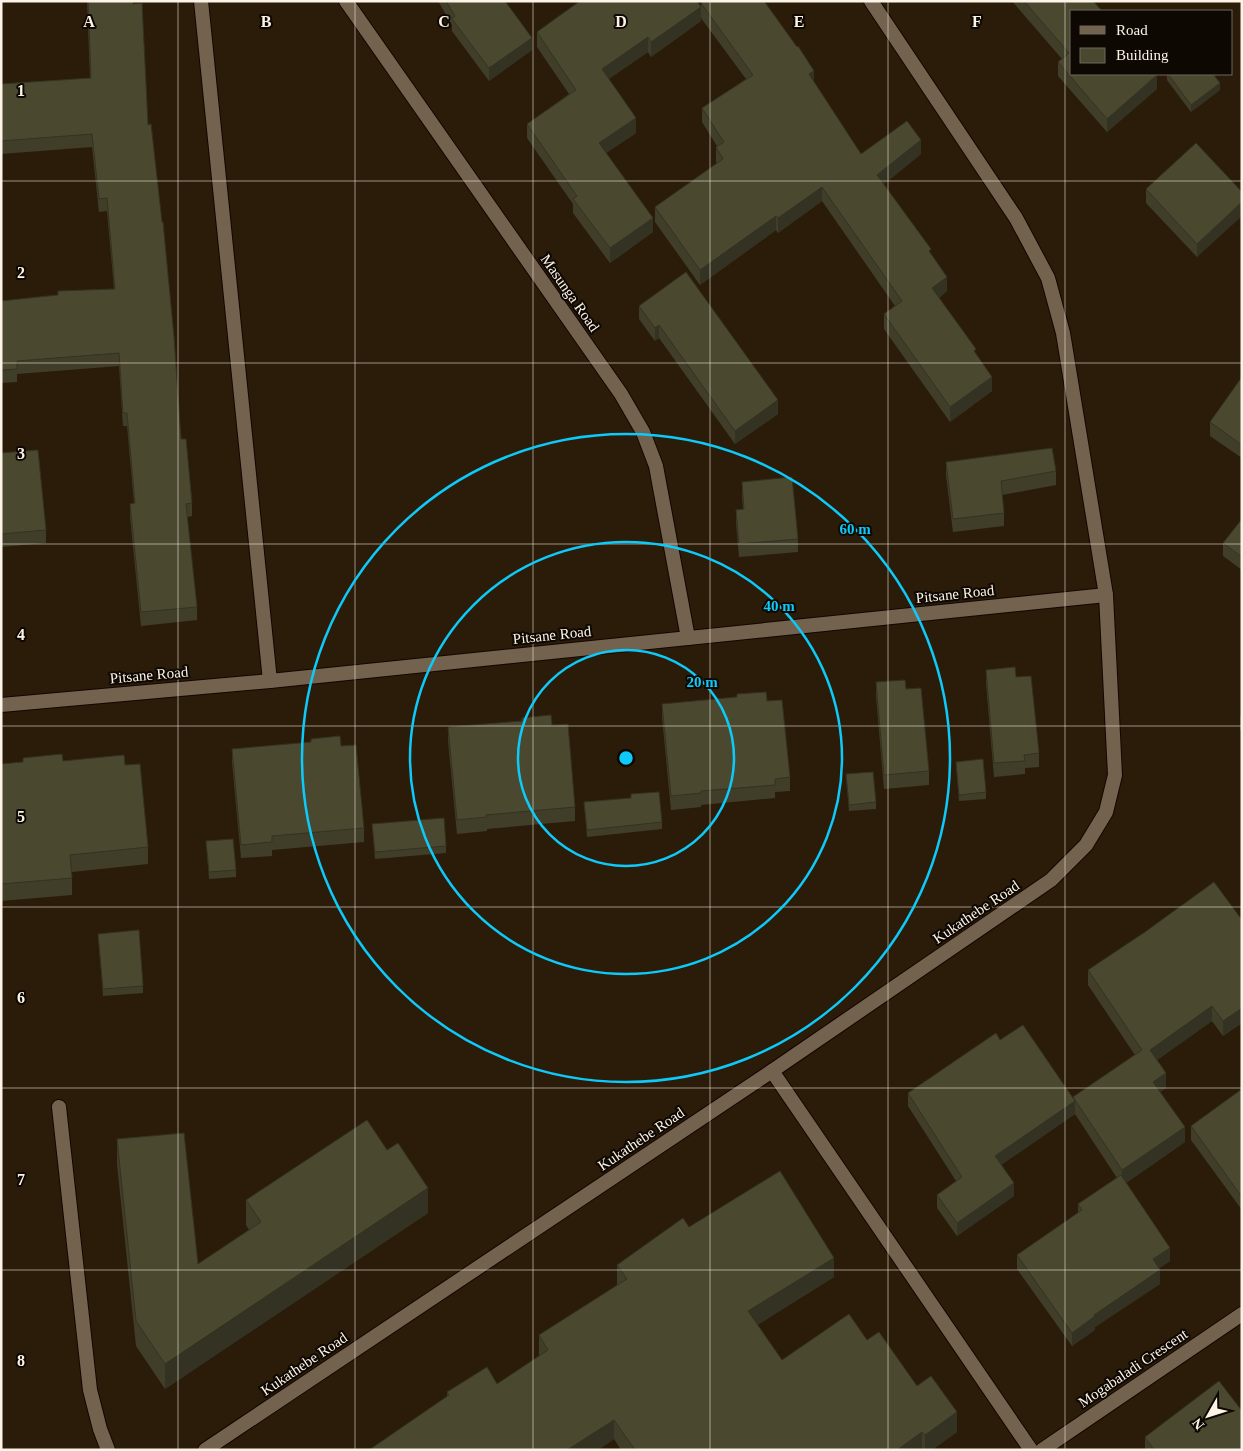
<svg xmlns="http://www.w3.org/2000/svg" width="1243" height="1451" font-family="Georgia,serif">
<rect width="100%" height="100%" fill="#2b1c0a"/>
<g fill="none" stroke-linecap="round" stroke-linejoin="round">
<defs>
<g id="minor">
<polyline points="201,1 270,681"/>
<polyline points="346,1 621,394 643,432 656,466 688,638"/>
<polyline points="1,705 270,681 1106,595"/>
<polyline points="772,1071 1031,1450"/>
<polyline points="59,1107 90,1390 100,1429 108,1450"/>
<polyline points="205,1450 772,1071 1051,880 1086,845 1106,812 1115,775 1106,595 1063,333 1048,278 1016,218 871,1"/>
<polyline points="1042,1450 1242,1314"/>
</g>
</defs>
<use href="#minor" stroke="#130600" stroke-width="16"/>
<use href="#minor" stroke="#73624e" stroke-width="14"/>
</g>
<g fill="#403e29">
<polygon points="87,1 133,1 148,125 181,439 192,503 192,516 187,517 197,607 197,620 141,626 130,517 130,504 134,503 127,426 123,426 119,366 17,374 17,382 1,383 1,301 114,289 107,211 99,212 92,147 1,154 1,84 90,78"/>
<polygon points="438,1 505,1 532,50 489,81 452,31 452,25"/>
<polygon points="1012,1 1093,1 1157,89 1107,132 1058,76 1058,62 1062,59"/>
<polygon points="701,3 814,83 861,154 921,154 884,184 931,254 947,291 939,298 976,355 992,391 950,422 884,329 884,314 895,306 822,201 778,233 776,230 700,285 655,222 655,207 717,163 716,162 716,147 717,146 702,122 702,108 746,79 701,18"/>
<polygon points="701,21 651,57 648,52 608,79 636,133 606,153 653,232 610,263 573,213 573,204 527,138 527,124 569,94 537,47 537,32"/>
<polygon points="1167,74 1213,74 1220,90 1191,112 1167,80"/>
<polygon points="1146,189 1242,192 1197,257 1146,203"/>
<polygon points="639,306 778,414 735,444 659,338 655,341 639,319"/>
<polygon points="1242,377 1242,458 1210,436 1210,422"/>
<polygon points="1,453 46,530 46,543 1,547"/>
<polygon points="946,462 1056,471 1056,485 1002,495 1004,513 1004,526 953,532 946,475"/>
<polygon points="742,482 798,539 798,552 739,557 736,523 736,510 743,509 742,495"/>
<polygon points="1242,519 1242,570 1223,556 1223,543"/>
<polygon points="986,670 1016,677 1039,753 1039,767 1025,768 1025,774 994,777 986,683"/>
<polygon points="876,682 906,689 929,771 929,785 884,789 876,696"/>
<polygon points="767,701 790,777 790,791 775,792 775,798 701,805 701,807 671,810 662,717 662,704"/>
<polygon points="1242,714 1242,732 1240,730 1240,717"/>
<polygon points="552,725 575,807 575,821 487,829 487,831 457,834 448,741 448,727"/>
<polygon points="341,746 364,828 364,842 272,850 272,856 241,858 232,762 232,749"/>
<polygon points="23,758 125,765 148,847 148,864 72,872 72,895 1,901 1,764 23,762"/>
<polygon points="956,762 986,792 986,799 959,801"/>
<polygon points="846,774 876,802 876,809 849,811"/>
<polygon points="631,798 662,822 662,829 587,837 584,802"/>
<polygon points="372,824 446,846 446,853 375,859"/>
<polygon points="206,841 236,870 236,877 209,879"/>
<polygon points="1242,920 1242,1023 1223,1036 1212,1021 1157,1060 1166,1088 1160,1092 1185,1142 1126,1183 1170,1261 1159,1268 1160,1284 1095,1327 1095,1330 1072,1346 1017,1269 1017,1255 1078,1213 1078,1204 1117,1178 1075,1114 1001,1165 1014,1196 957,1236 937,1208 937,1195 956,1181 908,1106 908,1093 1000,1040 1073,1100 1073,1097 1135,1055 1088,985 1088,970"/>
<polygon points="98,934 143,986 143,993 103,996"/>
<polygon points="1242,1089 1242,1210 1191,1140 1191,1126"/>
<polygon points="117,1139 198,1264 249,1230 246,1225 246,1200 428,1213 165,1389 136,1346 117,1164"/>
<polygon points="689,1227 834,1277 757,1325 782,1360 867,1340 917,1386 957,1432 932,1450 621,1450 614,1439 598,1450 369,1450 447,1397 447,1392 497,1384 539,1356 539,1335 617,1285 617,1265"/>
<polygon points="1145,1437 1242,1450 1145,1450"/>
</g>
<g fill="#343222">
<polygon points="701,7 701,21 651,57 651,42"/>
<polygon points="648,37 648,52 602,84 602,69"/>
<polygon points="532,38 532,50 489,81 489,68"/>
<polygon points="814,71 814,86 809,74"/>
<polygon points="1157,75 1157,89 1107,132 1107,119"/>
<polygon points="1220,83 1220,90 1191,112 1191,105"/>
<polygon points="636,118 636,133 599,158 599,143"/>
<polygon points="921,140 921,154 877,190 877,175"/>
<polygon points="822,187 822,201 778,233 778,218"/>
<polygon points="1242,202 1242,216 1197,257 1197,244"/>
<polygon points="776,216 776,230 700,285 700,270"/>
<polygon points="653,218 653,232 610,263 610,248"/>
<polygon points="947,277 947,291 932,303 932,288"/>
<polygon points="659,325 659,338 655,341 655,328"/>
<polygon points="992,377 992,391 950,422 950,407"/>
<polygon points="778,400 778,414 735,444 735,431"/>
<polygon points="1212,1006 1212,1021 1150,1065 1150,1050"/>
<polygon points="1242,1008 1242,1023 1223,1036 1223,1021"/>
<polygon points="1166,1073 1166,1088 1153,1097 1153,1082"/>
<polygon points="1075,1101 1075,1114 995,1169 995,1156"/>
<polygon points="1185,1127 1185,1142 1122,1186 1122,1170"/>
<polygon points="1014,1183 1014,1196 957,1236 957,1223"/>
<polygon points="428,1188 428,1213 165,1389 165,1364"/>
<polygon points="1170,1248 1170,1261 1153,1273 1153,1259"/>
<polygon points="834,1258 834,1277 748,1331 748,1311"/>
<polygon points="1160,1270 1160,1284 1095,1327 1095,1330 1072,1346 1072,1333 1094,1315"/>
<polygon points="957,1412 957,1432 932,1450 925,1450 925,1435"/>
<polygon points="614,1420 614,1439 598,1450 567,1450"/>
<polygon points="922,1432 922,1450 897,1450"/>
</g>
<g fill="#4b4830" stroke="#343222">
<polygon points="88,1 133,1 133,4 142,3 148,125 151,124 162,222 163,222 174,337 181,439 186,439 192,503 186,504 197,607 141,612 130,504 135,503 127,413 123,413 119,353 17,361 17,369 1,370 1,301 58,295 58,291 115,289 107,198 99,199 92,134 1,141 1,84 91,78"/>
<polygon points="446,1 505,1 532,38 489,68 452,19 455,16"/>
<polygon points="580,1 697,1 701,7 651,42 648,37 602,69 636,118 599,143 653,218 610,248 573,199 577,196 527,124 576,90 537,32"/>
<polygon points="704,1 764,1 797,47 798,46 814,71 809,74 861,154 907,121 921,140 877,175 931,249 929,251 947,277 932,288 976,349 974,351 992,377 950,407 884,314 902,301 822,187 778,218 776,216 700,270 655,207 723,159 716,147 724,142 702,108 753,75 701,3"/>
<polygon points="1024,1 1093,1 1102,11 1072,11 1072,74 1156,74 1157,75 1107,119 1058,62 1069,53"/>
<polygon points="1168,74 1213,74 1220,83 1191,105"/>
<polygon points="1196,143 1242,192 1242,202 1197,244 1146,189"/>
<polygon points="686,272 778,400 735,431 659,325 655,328 639,306"/>
<polygon points="1242,377 1242,445 1210,422"/>
<polygon points="1052,448 1056,471 1001,481 1004,513 953,519 946,462"/>
<polygon points="38,450 46,530 1,534 1,453"/>
<polygon points="792,477 798,539 739,544 736,510 744,509 742,482"/>
<polygon points="1242,519 1242,557 1223,543"/>
<polygon points="1015,667 1016,677 1031,676 1039,753 1024,755 1025,761 994,763 986,670"/>
<polygon points="905,680 906,689 921,688 929,771 884,775 876,682"/>
<polygon points="766,692 767,701 782,700 790,777 775,779 775,785 701,791 701,793 671,796 662,704 737,697 737,694"/>
<polygon points="551,715 552,725 568,724 575,807 486,815 487,817 457,820 448,727 522,721 522,718"/>
<polygon points="340,736 341,746 356,745 364,828 272,836 272,842 241,845 232,749 311,742 311,739"/>
<polygon points="62,754 63,761 124,755 125,765 140,764 148,847 70,855 72,878 1,884 1,764 23,762 23,758"/>
<polygon points="983,759 986,792 959,795 956,762"/>
<polygon points="873,772 876,802 849,805 846,774"/>
<polygon points="659,792 662,822 587,830 584,802 631,798 631,794"/>
<polygon points="444,818 446,846 375,852 372,824"/>
<polygon points="233,839 236,870 209,872 206,841"/>
<polygon points="1214,882 1242,920 1242,1008 1223,1021 1212,1006 1150,1050 1166,1073 1153,1082 1185,1127 1122,1170 1073,1097 1142,1050 1088,970 1145,932"/>
<polygon points="139,930 143,986 103,989 98,934"/>
<polygon points="1023,1025 1075,1101 995,1156 1014,1183 957,1223 937,1195 962,1177 908,1093 996,1033 1000,1040"/>
<polygon points="1242,1089 1242,1197 1191,1126"/>
<polygon points="367,1120 387,1150 398,1143 428,1188 165,1364 136,1321 117,1139 184,1133 198,1264 261,1222 246,1200"/>
<polygon points="780,1171 834,1258 748,1311 782,1360 849,1314 867,1340 879,1332 917,1386 931,1376 957,1412 925,1435 922,1432 897,1450 635,1450 614,1420 567,1450 369,1450 449,1395 447,1392 487,1367 497,1384 548,1350 539,1335 627,1279 617,1265 683,1218 689,1227"/>
<polygon points="1121,1175 1170,1248 1153,1259 1160,1270 1094,1315 1095,1316 1072,1333 1017,1255 1082,1210 1078,1204"/>
<polygon points="1219,1381 1242,1411 1242,1450 1154,1450 1145,1437"/>
</g>
<path fill="none" stroke="#fdf3e7" stroke-width="1" stroke-opacity="0.55" d="M178,1v1449M355,1v1449M533,1v1449M710,1v1449M888,1v1449M1065,1v1449M1,181h1241M1,363h1241M1,544h1241M1,726h1241M1,907h1241M1,1088h1241M1,1270h1241"/>
<g fill="none" stroke="#0ecafa" stroke-width="2.5">
<circle cx="626" cy="758" r="108"/>
<circle cx="626" cy="758" r="216"/>
<circle cx="626" cy="758" r="324"/>
</g>
<g text-anchor="middle" dominant-baseline="central" stroke-width="4" stroke-linejoin="round" paint-order="stroke">
<g font-size="15" fill="#fdf3e7" stroke="#0e0803">
<text transform="translate(570 293) rotate(55)">Masunga Road</text>
<text transform="translate(955 594) rotate(-6)">Pitsane Road</text>
<text transform="translate(552 635) rotate(-6)">Pitsane Road</text>
<text transform="translate(149 675) rotate(-5)">Pitsane Road</text>
<text transform="translate(976 912) rotate(-34)">Kukathebe Road</text>
<text transform="translate(641 1139) rotate(-34)">Kukathebe Road</text>
<text transform="translate(304 1364) rotate(-34)">Kukathebe Road</text>
<text transform="translate(1133 1368) rotate(-34)">Mogabaladi Crescent</text>
</g>
</g>
<g font-size="16" text-anchor="middle" font-weight="bold" fill="#fdf3e7" stroke="#0e0803" stroke-width="4" stroke-linejoin="round" paint-order="stroke">
<text x="89" y="27">A</text>
<text x="266" y="27">B</text>
<text x="444" y="27">C</text>
<text x="621" y="27">D</text>
<text x="799" y="27">E</text>
<text x="977" y="27">F</text>
<text x="21" y="96">1</text>
<text x="21" y="278">2</text>
<text x="21" y="459">3</text>
<text x="21" y="640">4</text>
<text x="21" y="822">5</text>
<text x="21" y="1003">6</text>
<text x="21" y="1185">7</text>
<text x="21" y="1366">8</text>
</g>
<circle cx="626" cy="758" r="8" fill="#0ecafa" stroke="#0e0803" stroke-width="2.5"/>
<g font-size="15" text-anchor="middle" font-weight="bold" fill="#0ecafa" stroke="#0e0803" stroke-width="4" stroke-linejoin="round" paint-order="stroke">
<text x="855" y="534">60 m</text>
<text x="779" y="611">40 m</text>
<text x="702" y="687">20 m</text>
</g>
<rect width="1243" height="1451" fill="none" stroke="#fdf3e7" stroke-width="5"/>
<rect x="1070" y="10" width="162" height="65" fill="#0e0803" stroke="#6e665e"/>
<rect x="1080" y="26" width="25" height="8" fill="#73624e" stroke="#6e665e"/>
<text x="1116" y="35" font-size="15" fill="#fdf3e7">Road</text>
<rect x="1080" y="48" width="25" height="15" fill="#4b4830" stroke="#6e665e"/>
<text x="1116" y="60" font-size="15" fill="#fdf3e7">Building</text>
<g transform="translate(1208 1416) rotate(231)" stroke="#0e0803" stroke-width="4" paint-order="stroke">
<path d="M0-4L9 19L0 12L-9 19Z" fill="#fdf3e7"/>
<text y="-8" font-size="14" font-weight="bold" text-anchor="middle" fill="#fdf3e7">N</text>
</g>
</svg>
